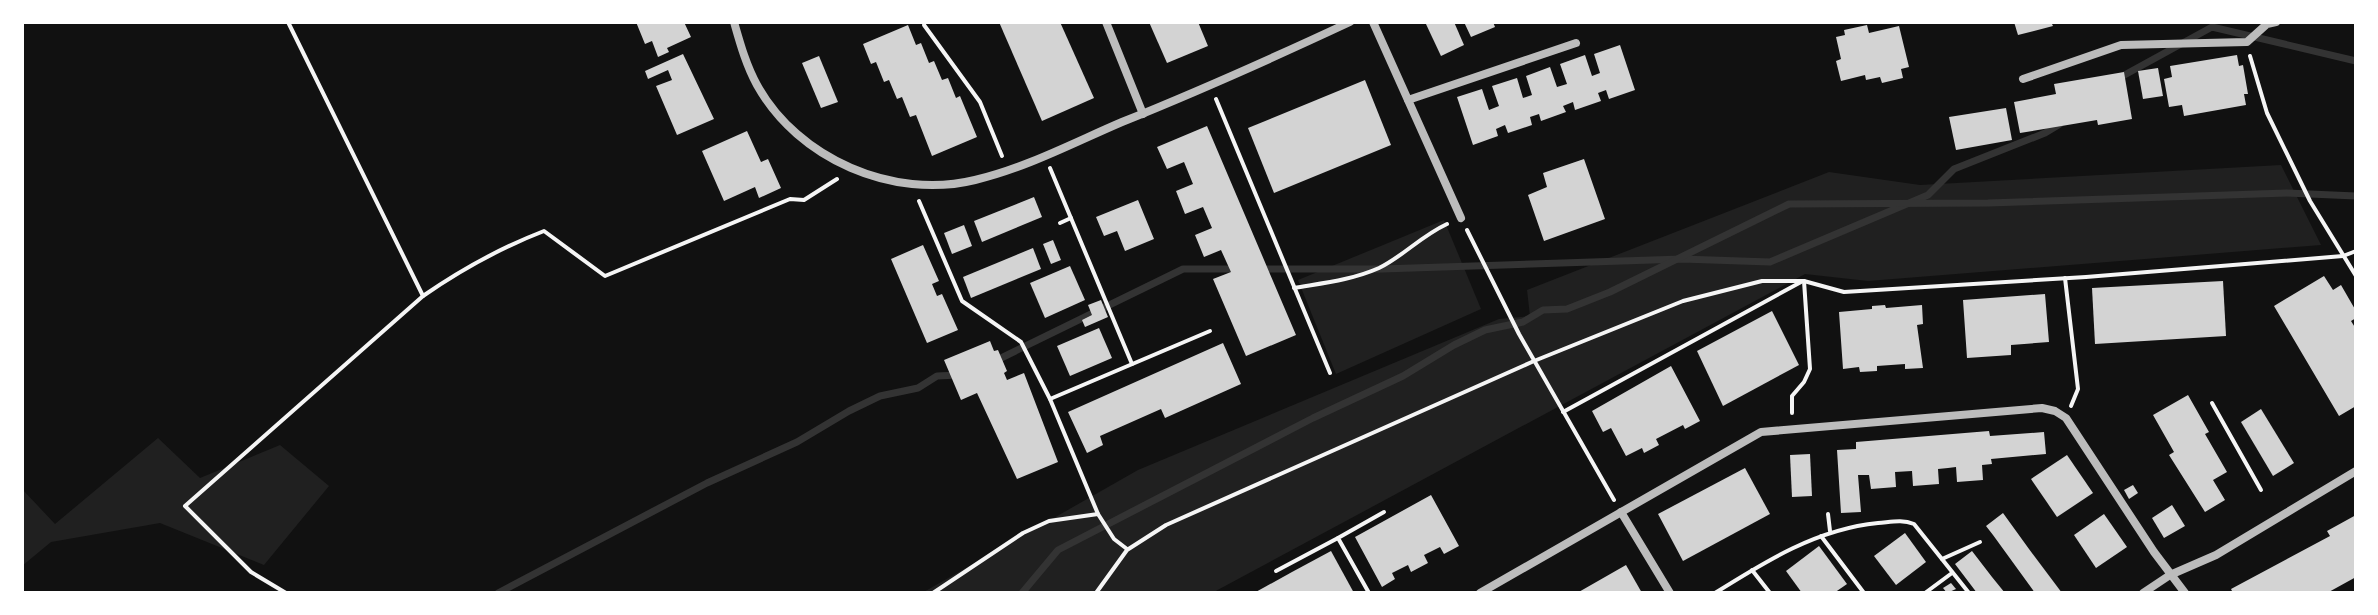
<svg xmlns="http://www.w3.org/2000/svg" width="2378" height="615" font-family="'Open Sans',sans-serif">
<rect width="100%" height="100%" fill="#111"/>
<g fill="#202020">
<polygon points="2281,165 2321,245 1868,281 1805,274 1212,593 922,593 1138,470 1499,319 1530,316 1527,290 1829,172 1920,185"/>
<polygon points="1444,220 1481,309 1336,374 1298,280"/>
<polygon points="158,438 200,478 280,445 329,486 264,565 160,523 51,542 22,566 22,489 55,524"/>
</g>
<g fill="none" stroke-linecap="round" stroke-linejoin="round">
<g stroke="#333" stroke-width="7">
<polyline points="2119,78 2212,27 2356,61"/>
<polyline points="1262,269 1382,269 1682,259 1770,262 1928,195 1954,169 2045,133 2060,124"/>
<polyline points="995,361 1183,269 1238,269"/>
<polyline points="498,593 707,483 797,442 849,411 880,396 918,388 937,376 958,375"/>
<polyline points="1022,593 1058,550 1313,418 1403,376 1454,345 1485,330 1523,322 1543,310 1567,309 1610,292 1789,204 1988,203 2287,193 2356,196"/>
</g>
</g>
<g fill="#d3d3d3">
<polygon points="636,22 684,22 691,37 667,48 669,52 658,57 652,41 645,44"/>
<polygon points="999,22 1060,22 1094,98 1042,121"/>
<polygon points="1149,22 1198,22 1208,46 1167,63"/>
<polygon points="1425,22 1454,22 1464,45 1441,56"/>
<polygon points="1464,22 1493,22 1495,27 1471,37"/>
<polygon points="2014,22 2051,22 2053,26 2018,35"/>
<polygon points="908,25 916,45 921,43 929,63 934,61 942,80 948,78 956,98 960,96 977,137 932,156 916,115 910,117 902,97 897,99 889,80 884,82 876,62 871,64 863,44"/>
<polygon points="1867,25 1869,33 1899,26 1909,67 1901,69 1903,78 1882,83 1880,77 1866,80 1865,75 1841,81 1836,61 1841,59 1836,37 1845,35 1844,30"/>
<polygon points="1620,45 1635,90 1609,99 1606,90 1598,93 1601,101 1575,110 1573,102 1563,106 1566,112 1541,121 1539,114 1530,117 1532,125 1508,133 1505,125 1496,129 1498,136 1473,145 1457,97 1482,89 1489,110 1499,106 1492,86 1517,78 1523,98 1532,95 1526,76 1550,67 1557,87 1567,84 1560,64 1585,55 1592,76 1600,73 1594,54"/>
<polygon points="683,54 714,119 677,135 656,86 672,80 668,70 648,79 645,71"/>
<polygon points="2237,55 2239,66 2243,65 2248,94 2244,94 2246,105 2184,116 2182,105 2169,107 2164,79 2172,77 2170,66"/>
<polygon points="819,56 838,102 821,108 802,63"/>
<polygon points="2158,68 2163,96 2143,99 2138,71"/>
<polygon points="2124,72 2132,119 2098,125 2097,120 2020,133 2014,102 2056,94 2054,84"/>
<polygon points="1365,80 1391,145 1274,193 1248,128"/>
<polygon points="2006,108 2012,140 1956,150 1949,117"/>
<polygon points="1207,126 1296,335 1246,356 1213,279 1231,272 1221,250 1204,257 1195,235 1212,228 1203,207 1185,214 1176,191 1193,184 1184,162 1167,169 1157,147"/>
<polygon points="747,131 761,162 768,159 781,188 759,198 755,187 724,201 702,151"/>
<polygon points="1584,159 1605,219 1544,241 1528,195 1547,187 1543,173"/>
<polygon points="1034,197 1042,217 982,242 974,221"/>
<polygon points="1138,200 1154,239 1125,251 1117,231 1104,236 1096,217"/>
<polygon points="964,225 972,246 952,254 944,233"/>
<polygon points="1053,240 1061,260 1051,264 1043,244"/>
<polygon points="923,245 939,281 932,284 937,296 942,294 958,330 927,343 891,259"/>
<polygon points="1033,248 1041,269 971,298 963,277"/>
<polygon points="1070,266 1085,300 1045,318 1030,283"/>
<polygon points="2324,276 2333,290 2341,285 2356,311 2356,318 2351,321 2356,329 2356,406 2339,416 2274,306"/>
<polygon points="2223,281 2226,336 2095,344 2092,288"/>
<polygon points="2045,294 2049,342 2011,345 2011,355 1967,358 1963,300"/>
<polygon points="1101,300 1108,317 1085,327 1082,320 1092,315 1088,305"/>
<polygon points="1885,305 1886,308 1922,305 1923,324 1917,325 1923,368 1905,369 1905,364 1877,366 1877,371 1860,372 1859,367 1843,369 1839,312 1872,309 1872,306"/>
<polygon points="1772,311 1799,365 1723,406 1697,351"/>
<polygon points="1099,328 1112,358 1070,376 1057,346"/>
<polygon points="990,341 994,351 998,350 1007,371 1004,373 1007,380 1024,373 1058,462 1017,479 977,393 961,400 944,360"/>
<polygon points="1223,343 1241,384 1165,418 1161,409 1100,436 1103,445 1087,453 1068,412"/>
<polygon points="1671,366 1700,421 1685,429 1683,425 1656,439 1659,445 1644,453 1642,448 1626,456 1611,428 1603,432 1592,411"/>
<polygon points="2188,395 2209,432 2205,434 2227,472 2213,480 2225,500 2205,512 2169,455 2174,452 2153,415"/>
<polygon points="2261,409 2294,463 2273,476 2241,422"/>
<polygon points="1989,431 1990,436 2044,432 2046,454 1991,459 1992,464 1982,465 1983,480 1957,482 1956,467 1948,468 1938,469 1939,484 1913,486 1912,471 1895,472 1896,487 1871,489 1869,475 1858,475 1861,512 1841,513 1837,450 1856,449 1856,442"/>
<polygon points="1810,454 1812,496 1792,497 1790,455"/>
<polygon points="2067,455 2093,493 2057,517 2031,479"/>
<polygon points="1745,468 1770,514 1683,561 1658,514"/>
<polygon points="2133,485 2138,493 2129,499 2124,490"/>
<polygon points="1431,495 1459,546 1444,554 1440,547 1424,555 1428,563 1411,572 1408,565 1392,573 1395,579 1382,587 1355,537"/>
<polygon points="2172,505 2185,526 2164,538 2152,518"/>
<polygon points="2003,513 2029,549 2062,593 2035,593 1993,535 1986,526"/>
<polygon points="2104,514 2127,547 2096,568 2074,535"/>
<polygon points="2356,515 2356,577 2327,593 2233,593 2231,589 2330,536 2327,531"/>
<polygon points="1905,533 1926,562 1896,585 1874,556"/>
<polygon points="1819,546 1847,584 1834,593 1802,593 1786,571"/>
<polygon points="1331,551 1354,593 1254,593 1292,572"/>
<polygon points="1972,551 1992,577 2005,593 1977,593 1955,564"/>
<polygon points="1626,565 1642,593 1577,593"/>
<polygon points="1951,583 1956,589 1947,593 1943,588"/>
</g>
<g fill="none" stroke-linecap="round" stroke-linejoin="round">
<g stroke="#f5f5f5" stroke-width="4">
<path d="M288,22l135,274c39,-27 77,-48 121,-65l61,45 185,-77 14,1 33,-21"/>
<polyline points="924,25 980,102 1002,156"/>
<polyline points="2250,56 2267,113 2310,201 2356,276"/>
<polyline points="1216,99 1330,373"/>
<polyline points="1050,168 1132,364"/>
<polyline points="919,201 962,301 1021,342 1050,399 1098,514 1114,539 1127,549"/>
<polyline points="1060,223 1071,218"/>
<polyline points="1467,230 1519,334 1614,500"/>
<polyline points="2065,278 2078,389 2071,406"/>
<path d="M1294,288c29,-5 58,-8 85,-20 23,-11 42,-32 68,-44"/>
<polyline points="1050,399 1210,331"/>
<polyline points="2212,403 2261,490"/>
<polyline points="1563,412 1801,282"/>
<polyline points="1792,413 1792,396 1804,382 1810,369 1804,281"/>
<polyline points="1828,514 1830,531"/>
<polyline points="1821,536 1864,593"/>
<polyline points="1942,559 1980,542"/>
<polyline points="1752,570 1770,593"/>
<polyline points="1276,571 1338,538"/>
<polyline points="286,593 251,572 185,506 423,296"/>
<polyline points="933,593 1023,533 1049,521 1098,514"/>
<polyline points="1096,593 1127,550 1166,525 1534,361 1683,301 1762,281 1804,281 1844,292 2086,277 2343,256 2356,251"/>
<polyline points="1369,593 1338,538 1384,512"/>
<path d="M1715,593c51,-32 102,-64 163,-70 13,-1 24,-4 36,1l55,69"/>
<polyline points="1925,593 1952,573"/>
</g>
<g stroke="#bcbcbc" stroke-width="8">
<path d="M734,22c6,21 12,43 23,63 41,74 136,115 218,95 51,-12 100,-38 147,-58 77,-31 153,-65 228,-100"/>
<polyline points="1106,22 1143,114"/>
<polyline points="1373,22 1461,218"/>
<polyline points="2023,79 2121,45 2247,42 2267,24 2276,22"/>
<polyline points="1408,100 1576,43"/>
<polyline points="1621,512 1670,593"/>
<polyline points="1480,593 1761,432 2042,408 2055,411 2066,418 2154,552 2185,593"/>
<polyline points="2143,593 2170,575 2216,555 2356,471"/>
</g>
</g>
<rect width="2378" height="615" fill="none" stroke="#ffffff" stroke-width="48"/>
</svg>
